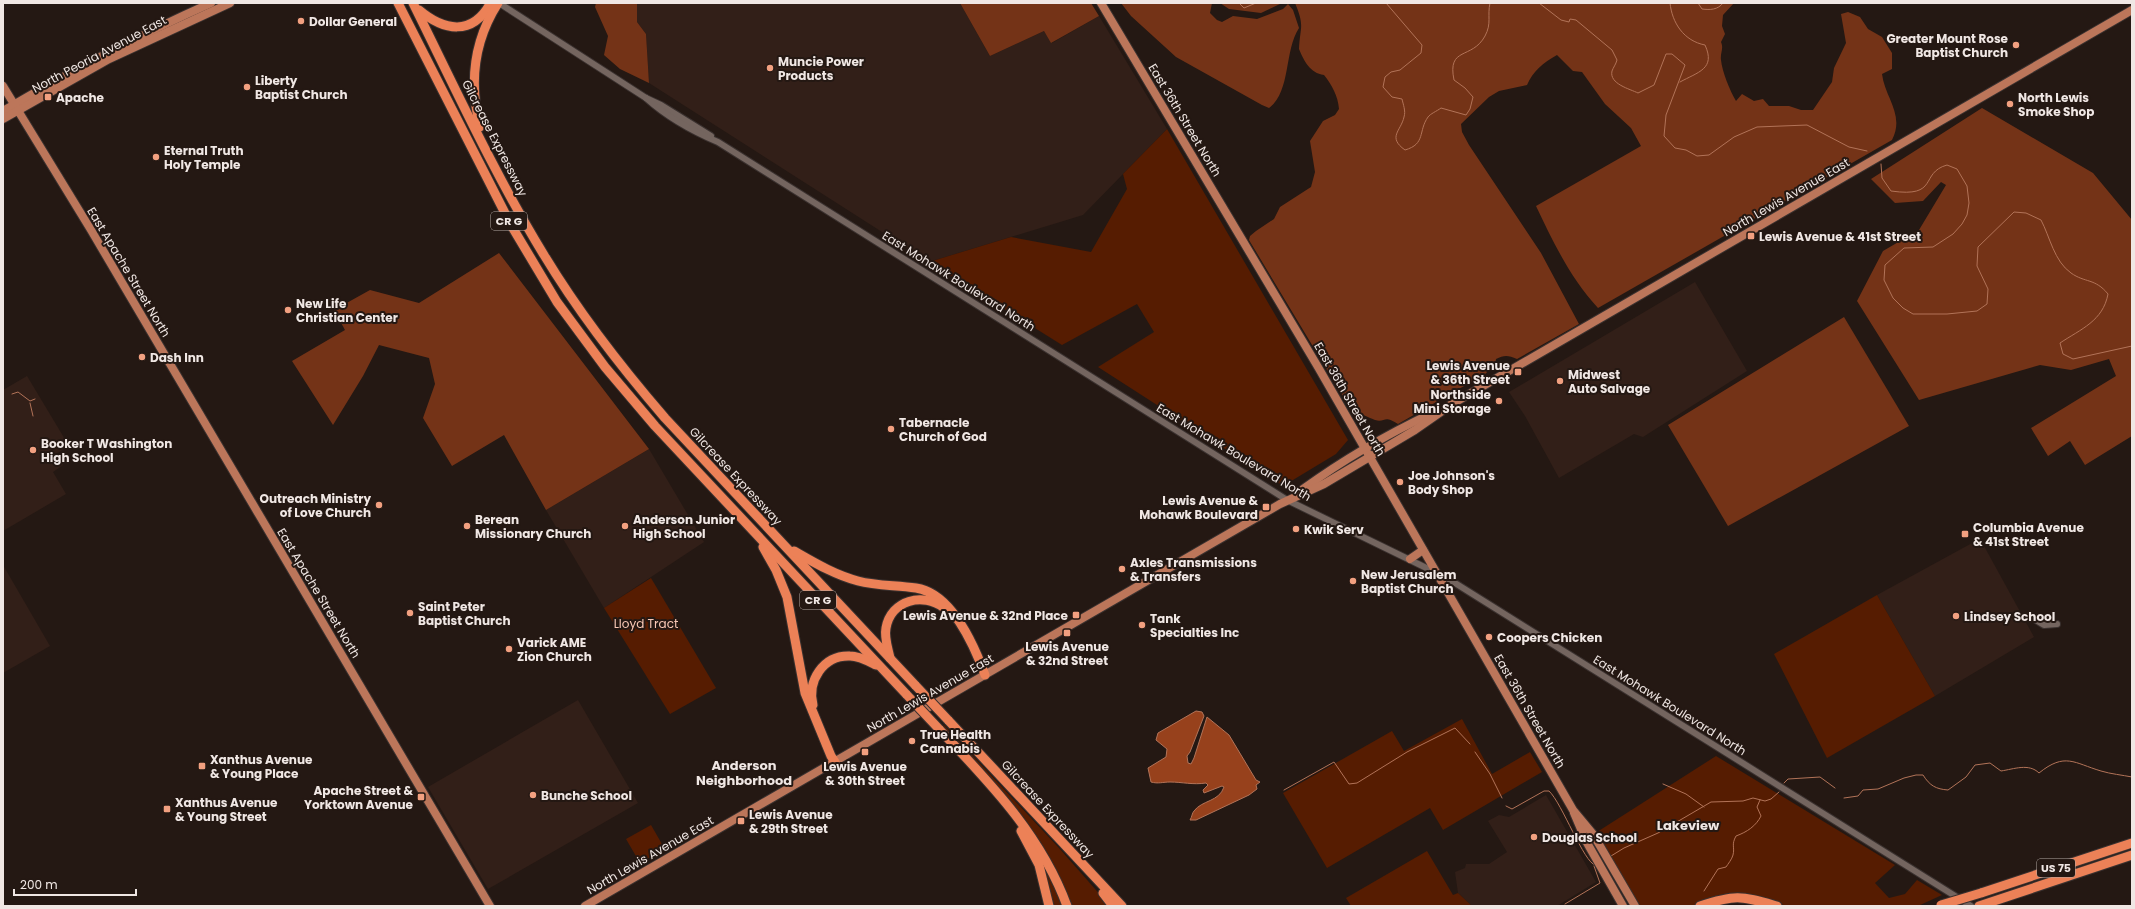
<svg xmlns="http://www.w3.org/2000/svg" width="2135" height="909" font-family="Poppins,sans-serif">
<rect width="100%" height="100%" fill="#241813"/>
<g fill="#321f18">
<polygon points="637,3 960,3 990,56 1044,31 1052,43 1099,16 1167,129 1083,215 929,262 649,83 646,34 637,22"/>
<polygon points="1695,282 1747,371 1643,437 1634,434 1559,478 1525,416 1509,392"/>
<polygon points="27,376 69,446 56,454 63,465 53,472 66,494 3,531 3,390"/>
<polygon points="649,449 704,542 604,608 546,510"/>
<polygon points="1974,542 1984,546 2034,637 1935,696 1877,595"/>
<polygon points="3,565 50,646 3,673"/>
<polygon points="578,700 638,803 488,889 428,787"/>
<polygon points="1546,795 1596,882 1557,906 1472,906 1458,893 1455,872 1465,868 1466,864 1489,864 1507,852 1488,821 1499,815 1509,817"/>
</g>
<g fill="#561c01">
<polygon points="1167,129 1348,440 1336,454 1283,486 1098,367 1154,332 1137,304 1062,345 929,262 1011,237 1091,252 1127,189 1123,174"/>
<polygon points="651,578 716,688 670,714 604,608"/>
<polygon points="1877,595 1935,696 1827,758 1774,654"/>
<polygon points="1462,719 1492,774 1530,752 1542,772 1443,830 1430,808 1327,868 1283,793 1392,731 1404,751"/>
<path d="M944,725l115,123 51,58h-40c-6,-16 -12,-33 -20,-47 -28,-50 -70,-90 -108,-132z"/>
<polygon points="1716,756 1895,865 1875,883 1889,898 1905,894 1917,880 1942,895 1918,906 1787,906 1750,896 1728,894 1692,906 1639,906 1597,832"/>
<polygon points="651,825 666,851 659,852 640,863 626,839"/>
<polygon points="1427,851 1453,895 1458,893 1472,906 1351,906 1346,898"/>
<polygon points="1043,863 1063,906 1051,906"/>
</g>
<g fill="#743317">
<polygon points="596,3 637,3 637,22 646,34 649,83 620,69 604,55 608,36 595,7"/>
<polygon points="960,3 1091,3 1099,16 1051,43 1044,31 990,56"/>
<path d="M1121,3h91l-2,10 7,7 5,2 11,-6 24,3 26,-10 5,-5 5,6 6,18c-15,23 -8,64 -30,80l-7,-3 -86,-48 -45,-41z"/>
<polygon points="1220,3 1282,3 1261,13 1229,9"/>
<path d="M1295,3h439l-11,12 -1,11 3,8 -4,8c3,7 -1,11 0,18 1,11 9,31 15,41l6,-7 12,7 9,-2 6,7h20l12,4h12l19,-28 2,-14 12,-25 -5,-29 7,-2 12,5 8,12 14,8 10,16v16l-10,5c3,24 23,41 10,66l-294,168c-27,-29 -45,-66 -62,-102l105,-60 -10,-18 -26,-24 -23,-32 -9,-1 -16,-16c-14,8 -24,16 -30,30l-28,6 -10,6 -28,27 1,8 7,13 72,108 38,71 -62,35c-9,-4 -13,-4 -21,0l-1,6 -10,9 -87,50c-15,-10 -12,-1 -23,-4 -8,-3 -13,-7 -22,-7l-104,-173 1,-4 6,-5 18,-12 6,-12 31,-20 4,-15 -5,-31 13,-20 12,-6 4,-6c-1,-13 -7,-24 -15,-34 -14,-2 -20,-14 -25,-26 1,-23 6,-22 -4,-46z"/>
<polygon points="1982,108 2093,173 2132,220 2132,436 2085,465 2070,441 2048,456 2031,428 2116,376 2109,359 2071,370 2040,365 1919,400 1857,301 1883,251 1919,230 1946,185 1941,182 1923,201 1895,203 1871,179"/>
<polygon points="499,253 649,449 546,510 504,435 452,466 423,418 435,384 429,358 379,345 363,376 333,425 292,361 345,330 334,310 370,290 419,303"/>
<polygon points="1844,317 1909,426 1728,526 1668,425"/>
</g>
<path fill="#97411c" stroke="#b27358" d="M1196,711l6,1 2,4 -14,36 -3,4 1,7 3,1 3,-6 13,-41 22,18 27,45 4,2 -4,3 1,4 -8,6 -53,25h-6c2,-3 2,-7 4,-9 8,-11 25,-9 30,-24l-2,-1 -18,7 -1,-3 5,-5 -2,-2c-13,2 -24,-1 -36,-1 -7,0 -12,2 -19,0l-3,-14 18,-11 1,-8 -11,-9 2,-7z"/>
<g fill="none" stroke-linecap="round" stroke-linejoin="round">
<g stroke="#b27358" stroke-width="1">
<polyline points="1239,3 1244,8 1256,3"/>
<path d="M1386,3l36,42 -1,8 -21,17 -9,2 -6,5 -2,10 9,10 10,2c1,5 4,12 2,18 -3,14 -17,20 1,33 21,-6 13,-19 23,-33 2,-3 9,-6 13,-9l25,7 4,-6 3,-12 -8,-9 -11,-8c-7,-34 18,-20 31,-44 7,-13 2,-20 5,-33"/>
<path d="M1539,3l22,17 8,2 1,-3 6,1 36,30 5,10c-1,4 -4,8 -5,11 -3,13 18,18 26,22l16,-8 12,-31h6l13,11 -19,50 -2,21 11,12 11,2 11,6 12,-1 25,-18 23,-10 50,-2 42,22 18,4"/>
<path d="M1670,3c2,20 14,38 35,42 11,24 -7,27 -25,37"/>
<path d="M1698,3l4,6c8,1 16,1 21,-6"/>
<path d="M1881,164l1,14 9,13c49,7 28,-18 56,-26l10,4 10,17 2,17 -2,12 -5,9 -9,10 -20,13 -29,1 -19,17 -1,15 9,18 10,10 10,6h34l30,-3 10,-7 1,-15 -11,-23 1,-19 36,-35 12,1 15,7c9,17 13,41 30,53 14,10 24,5 37,21 -5,27 -27,35 -48,49l3,11 10,5 59,-13"/>
<polyline points="12,394 18,392 30,401 35,399"/>
<polyline points="30,403 33,416"/>
<polyline points="1475,752 1490,774 1502,798"/>
<polyline points="1784,783 1788,779 1820,777 1835,788"/>
<polyline points="1663,784 1686,794 1704,807"/>
<polyline points="1284,790 1334,762 1349,784 1357,783 1407,752 1455,728 1470,744"/>
<path d="M1844,798l14,-2 5,-6 15,-1 26,-11 12,-3h7c7,11 13,14 25,15l18,-13 9,-12 15,-2 11,8c13,-2 28,-8 38,2 26,-21 35,-10 62,-2 10,3 21,4 31,6"/>
<path d="M1506,806l6,3 32,-18h5c13,12 35,72 46,74"/>
<polyline points="1611,856 1624,848 1658,833 1711,802 1743,801 1753,798 1765,801 1771,799 1779,792"/>
<path d="M1704,891l14,-22 8,-2c2,-3 6,-8 7,-12 2,-8 -2,-10 3,-19 11,-4 20,-10 25,-20l-4,-9 3,-7"/>
<polyline points="1565,904 1600,883 1594,866"/>
</g>
<defs>
<g id="minor">
<polyline points="499,3 646,98 661,105 711,136"/>
<path d="M646,98c21,19 46,33 72,44l569,358 160,78 524,328"/>
<polyline points="2031,617 2044,625 2057,624"/>
</g>
<g id="major">
<polyline points="1101,3 1318,367 1573,810 1593,834 1635,906"/>
<polyline points="3,86 91,230 490,906"/>
<path d="M3,111c68,-40 136,-76 208,-108"/>
<polyline points="3,119 109,59 230,3"/>
<polyline points="1447,407 2132,10"/>
<path d="M1303,489c40,-29 85,-55 129,-76"/>
<polyline points="1410,559 1423,550"/>
<polyline points="1574,813 1586,841 1623,906"/>
<polyline points="585,906 1280,504 1324,484 1415,430 1451,405"/>
</g>
<g id="highway">
<polyline points="398,3 511,225 557,302 605,367 655,426 907,695"/>
<path d="M413,3c42,85 82,172 131,252 35,58 77,112 121,163l251,268"/>
<path d="M419,10c25,21 53,26 71,-6"/>
<path d="M480,127c-11,-44 -7,-85 18,-124"/>
<polyline points="763,547 776,570 787,597 805,693 831,756 835,762"/>
<path d="M794,551c21,12 41,24 64,30 19,5 38,4 58,7 35,5 58,57 69,87"/>
<path d="M890,658c-2,-10 -6,-20 -4,-30 5,-28 37,-36 58,-20"/>
<path d="M813,705c-6,-24 10,-50 37,-49 9,0 18,5 26,9"/>
<polyline points="948,720 1122,906"/>
<path d="M939,729c51,54 102,106 128,177"/>
<polyline points="1021,831 1039,865 1049,906"/>
<polyline points="1103,893 1113,906"/>
<polyline points="1981,893 2132,843"/>
<path d="M1700,906c36,-12 41,-10 77,0"/>
<polyline points="1979,906 2132,855"/>
</g>
</defs>
<use href="#minor" stroke="#3a312f" stroke-width="8"/>
<use href="#major" stroke="#3a312f" stroke-width="10"/>
<use href="#highway" stroke="#3a312f" stroke-width="11"/>
<use href="#minor" stroke="#74655f" stroke-width="6"/>
<use href="#major" stroke="#bc765a" stroke-width="8"/>
<use href="#highway" stroke="#ec8157" stroke-width="9"/>
<defs>
<g id="highway-bridge">
<polyline points="916,686 948,720"/>
<polyline points="907,695 939,729"/>
<polyline points="1941,905 1981,893"/>
</g>
</defs>
<use href="#highway-bridge" stroke="#3a312f" stroke-width="11" stroke-linecap="butt"/>
<use href="#highway-bridge" stroke="#ec8157" stroke-width="9"/>
</g>
<g fill="#f2a080" stroke="#241813" stroke-width="1.5">
<circle cx="301" cy="21" r="4"/>
<circle cx="2016" cy="45" r="4"/>
<circle cx="770" cy="68" r="4"/>
<circle cx="247" cy="87" r="4"/>
<rect x="44" y="93" width="8" height="8" rx="2"/>
<circle cx="2010" cy="104" r="4"/>
<circle cx="156" cy="157" r="4"/>
<rect x="1747" y="232" width="8" height="8" rx="2"/>
<circle cx="288" cy="310" r="4"/>
<circle cx="142" cy="357" r="4"/>
<rect x="1514" y="368" width="8" height="8" rx="2"/>
<circle cx="1560" cy="381" r="4"/>
<circle cx="1499" cy="401" r="4"/>
<circle cx="891" cy="429" r="4"/>
<circle cx="33" cy="450" r="4"/>
<circle cx="1400" cy="482" r="4"/>
<circle cx="379" cy="505" r="4"/>
<rect x="1262" y="503" width="8" height="8" rx="2"/>
<circle cx="467" cy="526" r="4"/>
<circle cx="625" cy="526" r="4"/>
<circle cx="1296" cy="529" r="4"/>
<rect x="1961" y="530" width="8" height="8" rx="2"/>
<circle cx="1122" cy="569" r="4"/>
<circle cx="1353" cy="581" r="4"/>
<circle cx="410" cy="613" r="4"/>
<rect x="1072" y="611" width="8" height="8" rx="2"/>
<circle cx="1956" cy="616" r="4"/>
<circle cx="1142" cy="625" r="4"/>
<rect x="1063" y="629" width="8" height="8" rx="2"/>
<circle cx="1489" cy="637" r="4"/>
<circle cx="509" cy="649" r="4"/>
<circle cx="912" cy="741" r="4"/>
<rect x="861" y="748" width="8" height="8" rx="2"/>
<rect x="198" y="762" width="8" height="8" rx="2"/>
<circle cx="533" cy="795" r="4"/>
<rect x="417" y="793" width="8" height="8" rx="2"/>
<rect x="163" y="805" width="8" height="8" rx="2"/>
<rect x="737" y="817" width="8" height="8" rx="2"/>
<circle cx="1534" cy="837" r="4"/>
</g>
<g text-anchor="middle" dominant-baseline="central" stroke-width="4" stroke-linejoin="round" paint-order="stroke">
<g fill="#241813" stroke="#b3a9a5" stroke-width="1">
<rect x="491" y="212" width="36" height="18" rx="3"/>
<rect x="800" y="591" width="36" height="18" rx="3"/>
<rect x="2037" y="859" width="38" height="18" rx="3"/>
</g>
<g font-size="11" font-weight="bold" fill="#f0e7e4">
<text x="509" y="221">CR G</text>
<text x="818" y="600">CR G</text>
<text x="2056" y="868">US 75</text>
</g>
<g font-size="12" font-weight="bold" fill="#f0e7e4" stroke="#241813" text-anchor="start">
<text x="309" y="21">Dollar General</text>
<text x="2008" y="38" text-anchor="end">Greater Mount Rose<tspan x="2008" dy="14">Baptist Church</tspan></text>
<text x="778" y="61">Muncie Power<tspan x="778" dy="14">Products</tspan></text>
<text x="255" y="80">Liberty<tspan x="255" dy="14">Baptist Church</tspan></text>
<text x="56" y="97">Apache</text>
<text x="2018" y="97">North Lewis<tspan x="2018" dy="14">Smoke Shop</tspan></text>
<text x="164" y="150">Eternal Truth<tspan x="164" dy="14">Holy Temple</tspan></text>
<text x="1759" y="236">Lewis Avenue &amp; 41st Street</text>
<text x="296" y="303">New Life<tspan x="296" dy="14">Christian Center</tspan></text>
<text x="150" y="357">Dash Inn</text>
<text x="1510" y="365" text-anchor="end">Lewis Avenue<tspan x="1510" dy="14">&amp; 36th Street</tspan></text>
<text x="1568" y="374">Midwest<tspan x="1568" dy="14">Auto Salvage</tspan></text>
<text x="1491" y="394" text-anchor="end">Northside<tspan x="1491" dy="14">Mini Storage</tspan></text>
<text x="899" y="422">Tabernacle<tspan x="899" dy="14">Church of God</tspan></text>
<text x="41" y="443">Booker T Washington<tspan x="41" dy="14">High School</tspan></text>
<text x="1408" y="475">Joe Johnson's<tspan x="1408" dy="14">Body Shop</tspan></text>
<text x="371" y="498" text-anchor="end">Outreach Ministry<tspan x="371" dy="14">of Love Church</tspan></text>
<text x="1258" y="500" text-anchor="end">Lewis Avenue &amp;<tspan x="1258" dy="14">Mohawk Boulevard</tspan></text>
<text x="475" y="519">Berean<tspan x="475" dy="14">Missionary Church</tspan></text>
<text x="633" y="519">Anderson Junior<tspan x="633" dy="14">High School</tspan></text>
<text x="1973" y="527">Columbia Avenue<tspan x="1973" dy="14">&amp; 41st Street</tspan></text>
<text x="1304" y="529">Kwik Serv</text>
<text x="1130" y="562">Axles Transmissions<tspan x="1130" dy="14">&amp; Transfers</tspan></text>
<text x="1361" y="574">New Jerusalem<tspan x="1361" dy="14">Baptist Church</tspan></text>
<text x="418" y="606">Saint Peter<tspan x="418" dy="14">Baptist Church</tspan></text>
<text x="1068" y="615" text-anchor="end">Lewis Avenue &amp; 32nd Place</text>
<text x="1964" y="616">Lindsey School</text>
<text x="1150" y="618">Tank<tspan x="1150" dy="14">Specialties Inc</tspan></text>
<text x="1497" y="637">Coopers Chicken</text>
<text x="517" y="642">Varick AME<tspan x="517" dy="14">Zion Church</tspan></text>
<text x="1067" y="646" text-anchor="middle">Lewis Avenue<tspan x="1067" dy="14">&amp; 32nd Street</tspan></text>
<text x="920" y="734">True Health<tspan x="920" dy="14">Cannabis</tspan></text>
<text x="210" y="759">Xanthus Avenue<tspan x="210" dy="14">&amp; Young Place</tspan></text>
<text x="865" y="766" text-anchor="middle">Lewis Avenue<tspan x="865" dy="14">&amp; 30th Street</tspan></text>
<text x="413" y="790" text-anchor="end">Apache Street &amp;<tspan x="413" dy="14">Yorktown Avenue</tspan></text>
<text x="541" y="795">Bunche School</text>
<text x="175" y="802">Xanthus Avenue<tspan x="175" dy="14">&amp; Young Street</tspan></text>
<text x="749" y="814">Lewis Avenue<tspan x="749" dy="14">&amp; 29th Street</tspan></text>
<text x="1542" y="837">Douglas School</text>
</g>
<g font-size="12" fill="#f0e7e4" stroke="#241813">
<text transform="translate(99 54) rotate(-28)">North Peoria Avenue East</text>
<text transform="translate(1185 120) rotate(59)">East 36th Street North</text>
<text transform="translate(495 138) rotate(63)">Gilcrease Expressway</text>
<text transform="translate(1786 197) rotate(-30)">North Lewis Avenue East</text>
<text transform="translate(129 272) rotate(59)">East Apache Street North</text>
<text transform="translate(959 281) rotate(32)">East Mohawk Boulevard North</text>
<text transform="translate(1350 399) rotate(60)">East 36th Street North</text>
<text transform="translate(1234 452) rotate(31)">East Mohawk Boulevard North</text>
<text transform="translate(736 476) rotate(47)">Gilcrease Expressway</text>
<text transform="translate(319 593) rotate(59)">East Apache Street North</text>
<text transform="translate(930 693) rotate(-30)">North Lewis Avenue East</text>
<text transform="translate(1670 705) rotate(32)">East Mohawk Boulevard North</text>
<text transform="translate(1530 711) rotate(60)">East 36th Street North</text>
<text transform="translate(1048 809) rotate(47)">Gilcrease Expressway</text>
<text transform="translate(650 855) rotate(-30)">North Lewis Avenue East</text>
</g>
<g font-size="12" fill="#fac9b6" stroke="#241813">
<text x="646" y="623">Lloyd Tract</text>
</g>
<g font-size="13" font-weight="bold" fill="#f0e7e4" stroke="#241813">
<text x="744" y="765">Anderson<tspan x="744" dy="15">Neighborhood</tspan></text>
<text x="1688" y="825">Lakeview</text>
</g>
</g>
<rect width="2135" height="909" fill="none" stroke="#f0e7e4" stroke-width="8"/>
<path d="M14 889v6h122v-6" fill="none" stroke="#f0e7e4" stroke-width="2"/>
<text x="20" y="889" font-size="12" fill="#f0e7e4" stroke="#241813" stroke-width="3" paint-order="stroke">200 m</text>
</svg>
